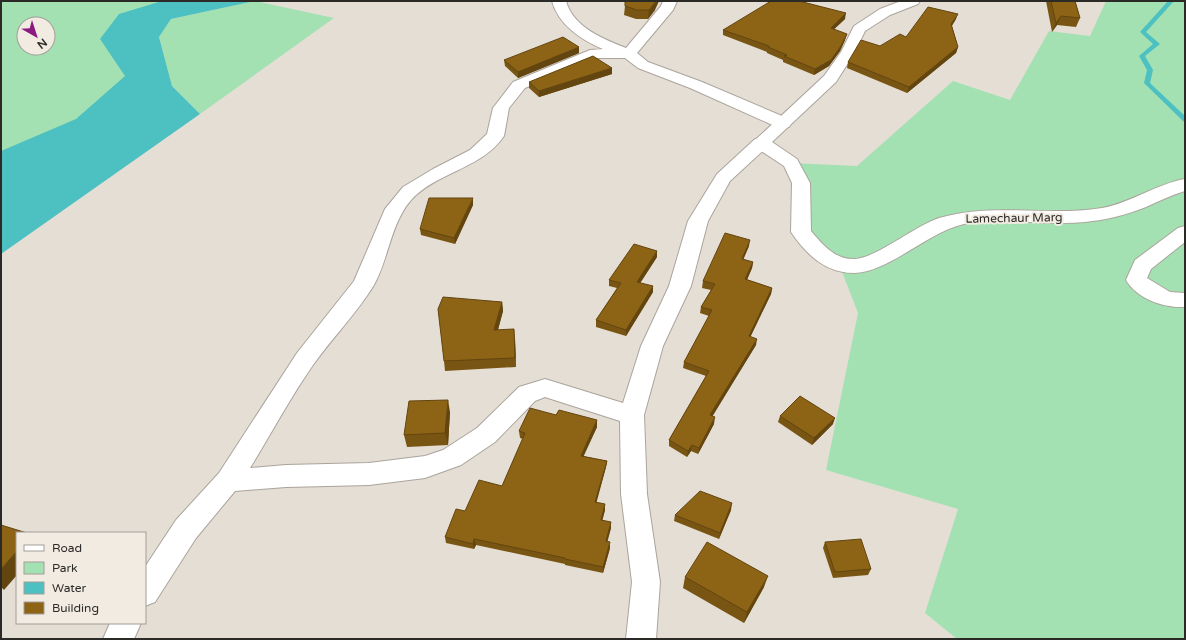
<svg xmlns="http://www.w3.org/2000/svg" width="1186" height="640" font-family="'Varela Round',sans-serif">
<rect width="100%" height="100%" fill="#e4ded5"/>
<g fill="#a4e1b2" fill-rule="evenodd">
<path d="M1,1h167l-5,1 -60,37 25,37 -50,44 -77,34zM24,24h24v24h-24z"/>
<polygon points="255,1 334,18 200,114 172,86 159,37 171,19"/>
<polygon points="1106,1 1185,1 1185,639 957,639 925,613 958,509 826,470 858,313 839,264 801,232 791,163 857,166 953,81 1010,100 1049,31 1090,36"/>
</g>
<polygon fill="#4dc0c2" points="168,1 255,1 171,19 159,37 172,86 200,114 1,254 1,154 78,120 127,76 103,39 121,15"/>
<g fill="none" stroke-linecap="round" stroke-linejoin="round">
<g fill="#4dc0c2" fill-rule="evenodd">
<polygon points="162,1 171,1 123,16 106,39 131,76 130,77 80,121 1,156 1,151 76,119 125,76 100,39 119,14"/>
<polygon points="1168,1 1174,1 1146,32 1160,44 1145,56 1153,70 1150,83 1185,116 1185,122 1183,121 1145,84 1144,83 1147,70 1139,56 1153,44 1140,32"/>
</g>
<defs>
<g id="minor">
<path d="M552,1h14c7,26 37,38 60,47l35,-42 2,-5h14l-4,9 -36,43 11,9 54,20 87,37 2,4 -2,4 -6,1 -6,-1 -87,-39 -52,-20 -13,-10h-28l-72,30 -16,20 -5,28c-21,31 -61,35 -88,59 -25,23 -26,61 -42,90 -17,28 -42,53 -61,80 -23,33 -42,69 -63,103l36,-3 83,-2 56,-7 18,-6 34,-22 42,-41 26,-8 78,24 18,-57 28,-60 19,-65 29,-47 38,-35 6,-1 6,1 3,4 -3,4 -37,34 -22,40 -17,65 -28,60 -19,69 3,79 13,88 -4,57h-30l6,-57 -11,-88 -1,-73 -75,-24 -10,4 -40,41 -34,23 -36,13 -56,7 -83,2 -51,4 -39,47 -41,64 -10,4v-39l31,-47 43,-47 78,-120 57,-72 31,-72 18,-22 30,-18 37,-19 17,-16 6,-26 20,-26 77,-32 13,-1c-22,-9 -45,-25 -51,-48z"/>
<polygon points="110,623 141,623 134,639 103,639"/>
</g>
<g id="tertiary">
<path d="M901,1h19l-2,3 -28,11 -25,16 -10,21 -19,30 -64,60 25,17 13,24 1,48c12,14 24,29 44,28 21,-1 60,-33 84,-41 54,-16 109,-1 163,-10 29,-5 54,-24 83,-29v12c-13,4 -26,10 -39,16 -20,8 -40,13 -61,15 -41,4 -81,-6 -121,2 -37,8 -74,48 -110,49 -29,0 -48,-19 -63,-41l1,-49 -8,-17 -29,-19 -3,-4 72,-67 17,-24 13,-26 26,-17z"/>
<path d="M1185,226v16l-34,27 -4,9 23,14 15,1v14c-21,1 -48,-8 -59,-27l9,-20 43,-32z"/>
</g>
</defs>
<use href="#minor" stroke="#aaa49c" stroke-width="2"/>
<use href="#tertiary" stroke="#aaa49c" stroke-width="2"/>
<use href="#minor" fill="#fff" fill-rule="evenodd"/>
<use href="#tertiary" fill="#fff" fill-rule="evenodd"/>
</g>
<g fill="#795513">
<polygon points="1046,1 1075,1 1080,18 1076,27 1057,25 1052,32"/>
<polygon points="625,6 655,10 648,19 636,19 624,15"/>
<polygon points="845,19 834,29 845,40 840,51 829,66 814,75 783,62 783,60 767,53 767,52 723,35 723,30"/>
<polygon points="956,19 952,26 958,47 956,53 907,93 847,68 848,62 880,46"/>
<polygon points="579,53 518,78 505,66 504,60"/>
<polygon points="612,68 612,74 539,97 529,88 529,82"/>
<polygon points="473,205 455,244 421,235 420,229"/>
<polygon points="749,246 743,259 753,262 752,268 747,280 772,288 771,294 750,337 756,345 712,416 714,424 698,454 691,451 687,457 669,446 669,440 706,376 683,368 684,362 709,316 700,313 701,307 711,290 702,288 703,281"/>
<polygon points="657,257 640,283 653,292 626,336 596,327 596,320 617,288 609,286 609,280"/>
<polygon points="502,302 503,311 498,330 515,339 516,367 445,371 444,361"/>
<polygon points="450,412 448,445 407,447 404,435"/>
<polygon points="556,415 597,420 597,427 583,456 607,461 606,467 596,502 605,510 602,520 611,528 607,541 610,548 603,573 565,565 565,564 476,545 474,549 446,543 445,537 465,511 502,486 523,439 520,438 519,431"/>
<polygon points="780,416 833,424 812,445 778,422"/>
<polygon points="731,510 719,539 674,521 675,515"/>
<polygon points="825,542 871,569 868,575 833,578 823,548"/>
<polygon points="685,577 764,587 744,623 683,588"/>
</g>
<g fill="#63450f">
<polygon points="656,1 659,1 655,10 648,19 649,10"/>
<polygon points="846,13 845,19 829,34 831,28"/>
<polygon points="958,14 956,19 949,29 951,24"/>
<polygon points="1061,16 1057,25 1052,32 1056,23"/>
<polygon points="847,34 845,40 840,51 829,66 814,75 815,69"/>
<polygon points="579,47 579,53 518,78 518,72"/>
<polygon points="958,47 956,53 907,93 909,87"/>
<polygon points="612,68 612,74 539,97 539,91"/>
<polygon points="473,198 473,205 455,244 454,238"/>
<polygon points="750,240 749,246 741,265 742,259"/>
<polygon points="657,251 657,257 637,288 637,282"/>
<polygon points="753,262 752,268 744,286 745,279"/>
<polygon points="653,286 653,292 626,336 626,330"/>
<polygon points="772,288 771,294 748,342 749,336"/>
<polygon points="502,302 503,311 495,340 494,330"/>
<polygon points="514,329 515,339 516,367 515,358"/>
<polygon points="757,339 756,345 709,422 710,415"/>
<polygon points="448,400 450,412 448,445 445,433"/>
<polygon points="715,417 714,424 698,454 699,448"/>
<polygon points="835,418 833,424 812,445 814,438"/>
<polygon points="597,420 597,427 581,462 581,456"/>
<polygon points="692,445 691,451 687,457 688,451"/>
<polygon points="607,461 606,467 595,508 595,502"/>
<polygon points="732,503 731,510 719,539 720,533"/>
<polygon points="605,504 605,510 601,526 601,520"/>
<polygon points="611,522 611,528 606,547 606,541"/>
<polygon points="474,539 476,545 474,549 473,544"/>
<polygon points="610,542 610,548 603,573 603,567"/>
<polygon points="17,551 17,575 4,590 1,587 1,569"/>
<polygon points="768,576 764,587 744,623 747,612"/>
</g>
<g fill="#8d6316" stroke="#63450f">
<polygon points="625,1 656,1 649,10 637,10 625,6"/>
<polygon points="771,1 799,1 846,13 831,28 847,34 841,46 831,60 815,69 784,56 787,55 768,47 769,46 723,30"/>
<polygon points="1051,1 1075,1 1080,18 1061,16 1056,23"/>
<polygon points="928,7 958,14 951,24 958,47 909,87 848,62 861,40 880,46 900,34 906,37"/>
<polygon points="563,37 579,47 518,72 504,60"/>
<polygon points="593,56 612,68 539,91 529,82"/>
<polygon points="429,198 473,198 454,238 420,229"/>
<polygon points="725,233 750,240 742,259 753,262 745,279 772,288 749,336 757,339 710,415 715,417 699,448 692,445 688,451 669,440 709,371 684,362 712,310 701,307 715,284 703,281"/>
<polygon points="634,244 657,251 637,282 653,286 626,330 596,320 621,283 609,280"/>
<polygon points="443,297 502,302 494,330 514,329 515,358 444,361 438,309"/>
<polygon points="800,396 835,418 814,438 780,416"/>
<polygon points="448,400 445,433 404,435 409,401"/>
<polygon points="530,408 556,415 559,410 597,420 581,456 607,461 595,502 605,504 601,520 611,522 606,541 610,542 603,567 565,559 565,558 474,539 473,544 445,537 456,509 465,511 479,480 502,486 525,433 519,431"/>
<polygon points="700,491 732,503 720,533 675,515"/>
<polygon points="1,525 27,533 17,533 17,551 1,569"/>
<polygon points="861,539 871,569 835,572 825,542"/>
<polygon points="707,542 768,576 747,612 685,577"/>
</g>
<g text-anchor="middle" dominant-baseline="central" stroke-width="4" stroke-linejoin="round" paint-order="stroke">
<g font-size="12" fill="#2c2a27" stroke="#f1ebe2">
<text transform="translate(1014 218) rotate(-1)">Lamechaur Marg</text>
</g>
</g>
<rect width="1186" height="640" fill="none" stroke="#2c2a27" stroke-width="4"/>
<rect x="16" y="532" width="130" height="92" fill="#f1ebe2" stroke="#a29e97"/>
<rect x="24" y="545" width="20" height="6" fill="#ffffff" stroke="#a29e97"/>
<text x="52" y="552" font-size="12" fill="#2c2a27">Road</text>
<rect x="24" y="562" width="20" height="12" fill="#a4e1b2" stroke="#a29e97"/>
<text x="52" y="572" font-size="12" fill="#2c2a27">Park</text>
<rect x="24" y="582" width="20" height="12" fill="#4dc0c2" stroke="#a29e97"/>
<text x="52" y="592" font-size="12" fill="#2c2a27">Water</text>
<rect x="24" y="602" width="20" height="12" fill="#8d6316" stroke="#a29e97"/>
<text x="52" y="612" font-size="12" fill="#2c2a27">Building</text>
<g transform="translate(36 36) rotate(141)"><circle r="19" fill="#f1ebe2" stroke="#a29e97"/>
<path d="M0-3L7 15L0 10L-7 15Z" fill="#8b1b7f"/>
<text y="-6" font-size="11" font-weight="bold" text-anchor="middle" fill="#2c2a27">N</text>
</g>
</svg>
